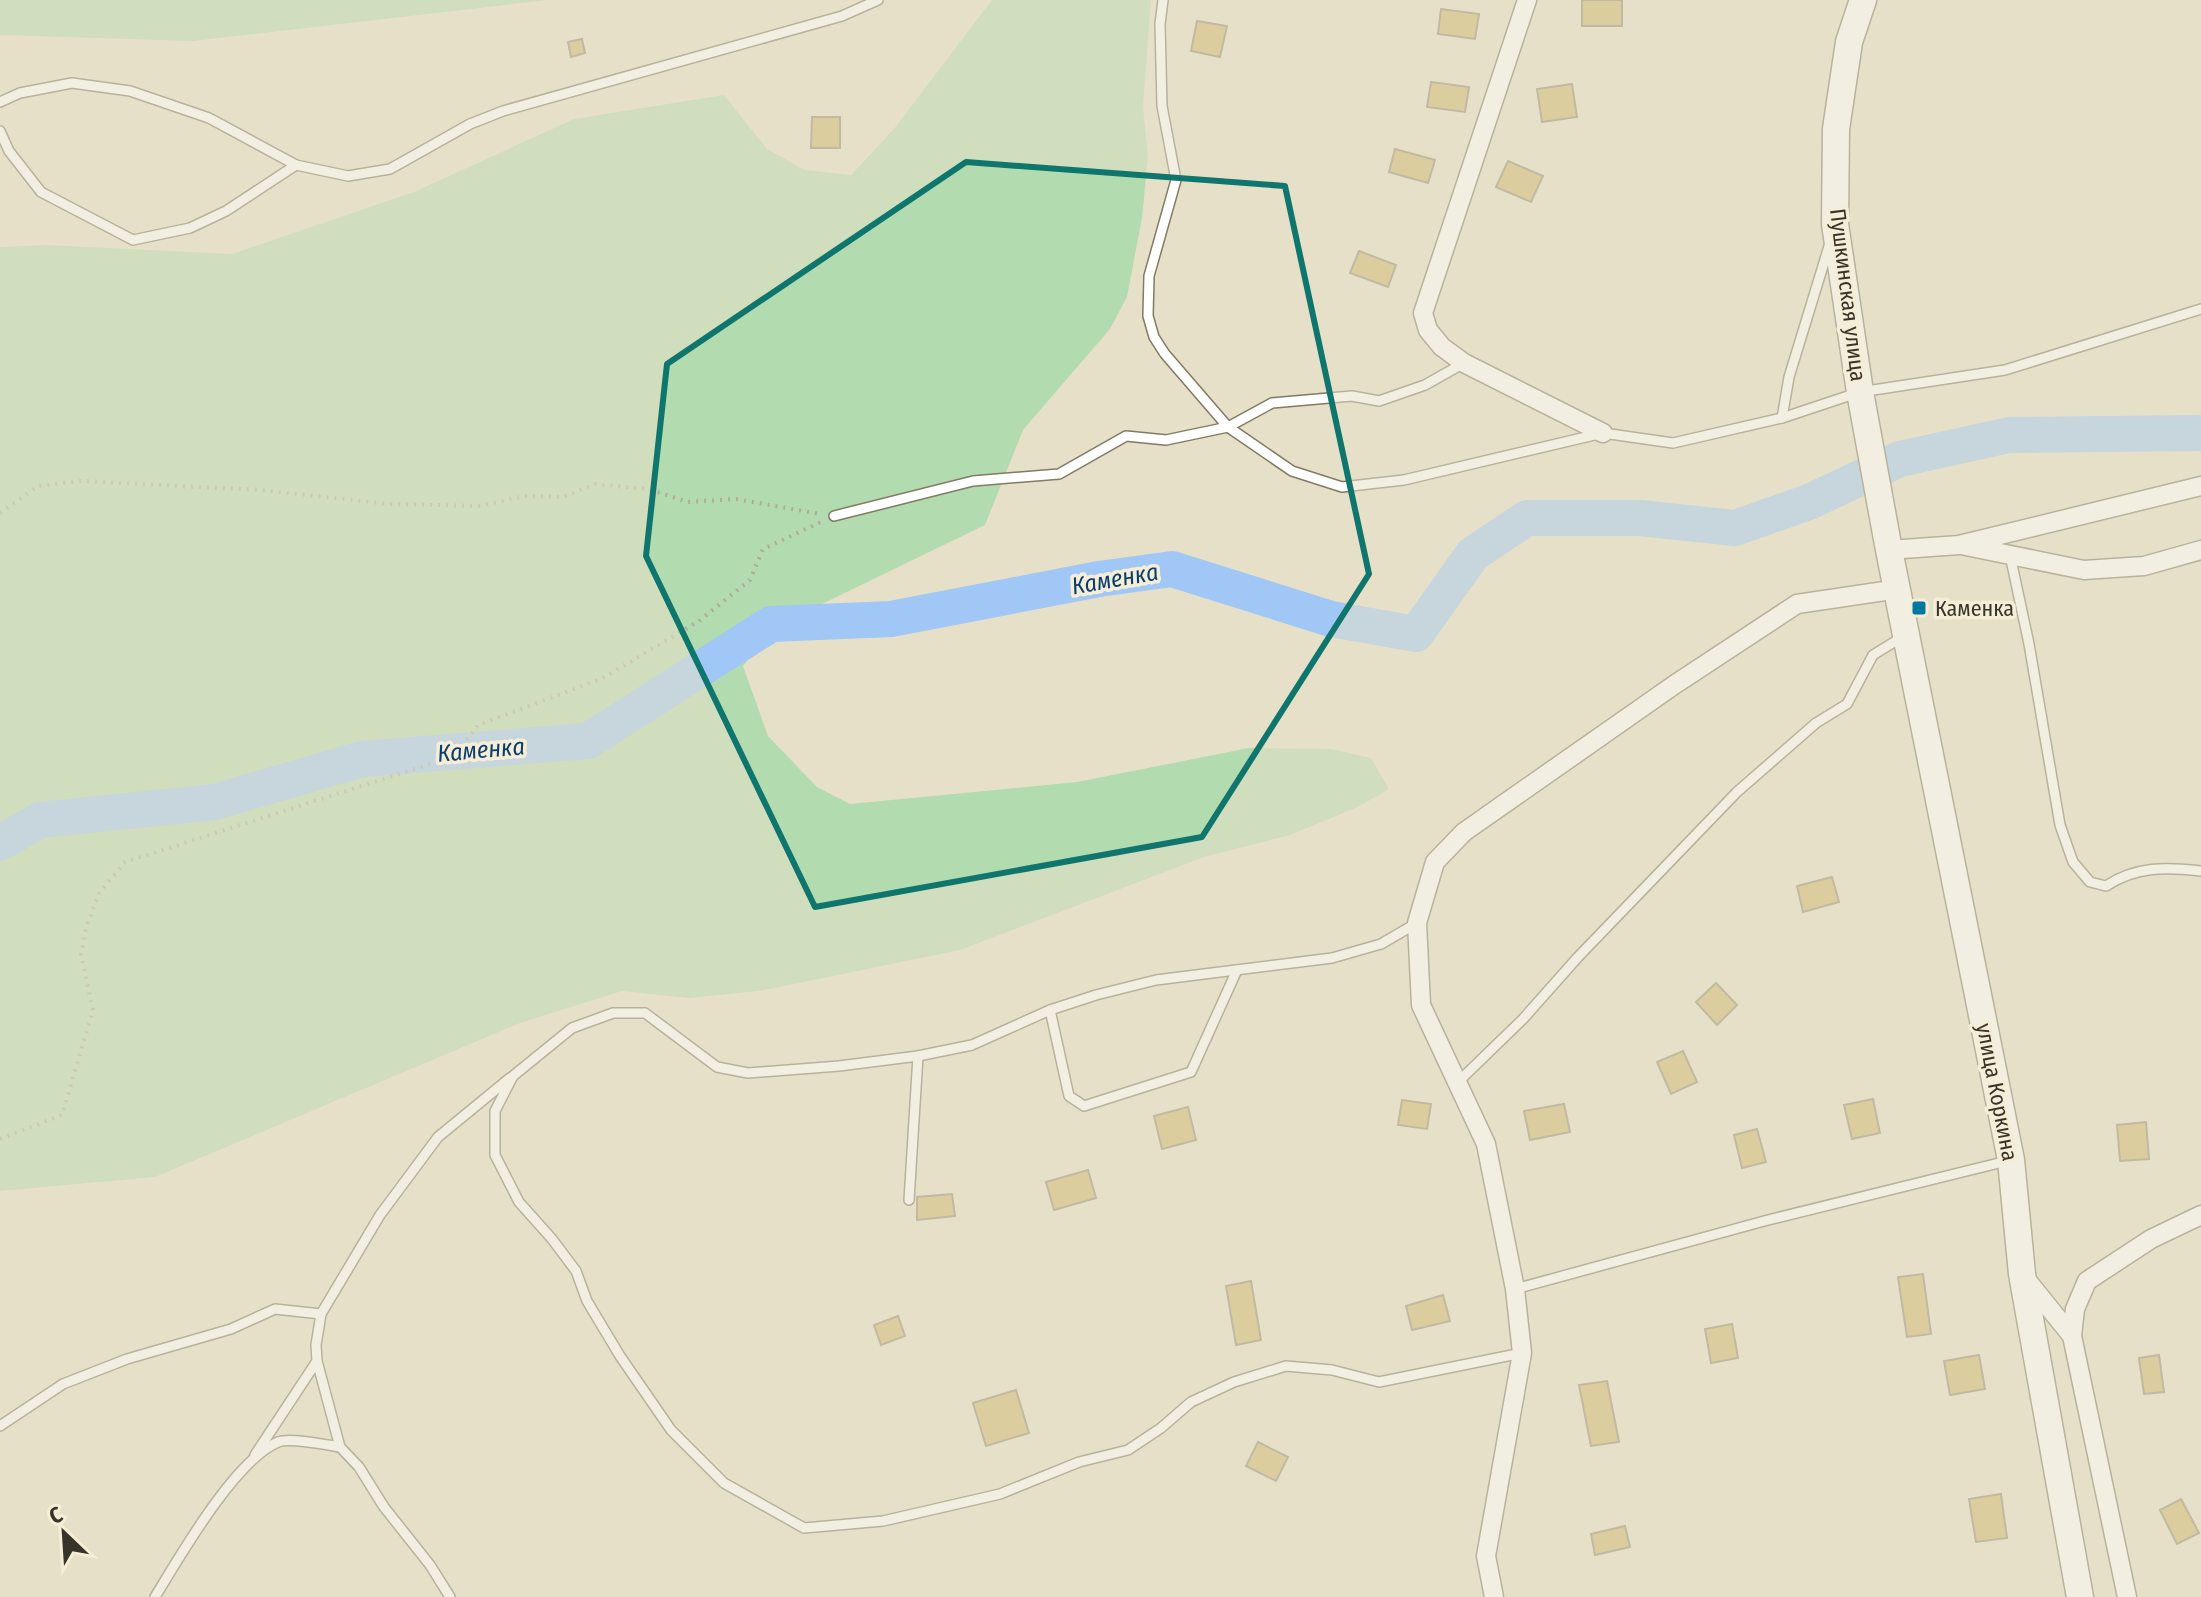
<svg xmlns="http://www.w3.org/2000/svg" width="2201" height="1597" font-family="'Fira Sans Condensed',sans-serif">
<rect width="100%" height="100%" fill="#e7e0c8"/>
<g fill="#b3dbb0">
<polygon points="0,0 548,0 193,41 0,35"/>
<polygon points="992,0 1151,0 1143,107 1148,156 1142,218 1127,297 1110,329 1023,430 985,525 791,619 761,644 743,666 768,736 817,787 850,804 1077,782 1249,748 1331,749 1371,758 1389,789 1358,807 1290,835 1204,857 960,950 759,991 689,998 622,991 520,1023 155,1177 0,1191 0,247 47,245 232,254 414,192 574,119 724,95 767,149 805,170 851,175 894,129"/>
</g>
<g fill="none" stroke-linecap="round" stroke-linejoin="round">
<polyline stroke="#a0c7f6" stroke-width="36" points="0,843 40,820 215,802 362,759 588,741 771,624 891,619 1099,579 1172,569 1331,619 1416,634 1473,554 1527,518 1640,518 1735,528 1809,502 1900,459 2009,435 2201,433"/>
</g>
<g fill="#ceb76d" stroke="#938c75" stroke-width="2">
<rect x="1582" y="0" width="40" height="26"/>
<polygon points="1441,9 1479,14 1475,39 1438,34"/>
<polygon points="1197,21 1227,26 1220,57 1191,51"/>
<polygon points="582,39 585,53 571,57 568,42"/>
<polygon points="1431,82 1469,87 1465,112 1427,107"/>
<polygon points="1572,84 1577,117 1542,122 1537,89"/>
<polygon points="812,117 840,117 840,148 811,148"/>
<polygon points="1395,149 1435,160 1428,183 1389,172"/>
<polygon points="1508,161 1543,176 1531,202 1496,187"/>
<polygon points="1359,251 1396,265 1388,287 1350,273"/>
<polygon points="1832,877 1839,902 1803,912 1797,886"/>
<polygon points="1716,983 1737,1005 1717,1025 1696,1002"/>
<polygon points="1683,1051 1697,1082 1671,1094 1657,1062"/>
<polygon points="1873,1099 1880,1133 1852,1139 1844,1105"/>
<polygon points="1402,1100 1431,1104 1427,1129 1398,1125"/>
<polygon points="1564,1104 1570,1132 1530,1140 1524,1111"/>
<polygon points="1188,1107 1196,1140 1162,1149 1154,1116"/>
<polygon points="2146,1122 2149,1159 2120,1161 2117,1125"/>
<polygon points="1757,1129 1766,1162 1742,1168 1734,1135"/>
<polygon points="1088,1170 1096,1198 1054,1210 1046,1182"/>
<polygon points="952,1194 955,1216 917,1220 917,1197"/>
<polygon points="1923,1274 1931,1334 1907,1337 1898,1277"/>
<polygon points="1251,1281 1261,1340 1236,1345 1226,1286"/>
<polygon points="1443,1295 1450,1321 1412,1330 1406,1306"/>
<polygon points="898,1316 905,1336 881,1345 874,1325"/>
<polygon points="1732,1324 1738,1358 1711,1363 1705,1329"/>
<polygon points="1979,1355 1985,1389 1950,1395 1944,1361"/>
<polygon points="2159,1355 2164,1392 2144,1394 2139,1358"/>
<polygon points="1607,1381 1619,1442 1591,1446 1579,1385"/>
<polygon points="1016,1390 1029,1433 986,1446 973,1403"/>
<polygon points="1258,1442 1288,1457 1276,1481 1246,1466"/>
<polygon points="2001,1494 2007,1538 1976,1542 1969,1499"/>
<polygon points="2181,1499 2199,1533 2177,1544 2160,1510"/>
<polygon points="1625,1526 1630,1547 1595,1555 1591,1534"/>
</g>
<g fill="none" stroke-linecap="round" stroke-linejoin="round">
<defs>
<g id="lane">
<polyline points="1163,0 1160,24 1162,106 1176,180 1149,276 1148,316 1154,337 1165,354 1228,427 1272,403 1352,396 1379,401 1425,385 1464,363"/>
<polyline points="0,102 20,93 72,83 130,91 209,118 296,165 348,176 390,169 470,124 503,111 842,16 878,0"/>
<polyline points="0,131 9,151 41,192 133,240 190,228 226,211 296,165"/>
<polyline points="1782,418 1860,392 2005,370 2201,309"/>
<polyline points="834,516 973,481 1059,474 1126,436 1166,440 1228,427 1292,471 1342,487 1404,480 1603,433 1673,443 1782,418 1789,377 1830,243"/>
<path d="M2010,555l19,89 31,181 13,37 17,20 16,4c30,-20 60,-19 95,-15"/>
<polyline points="1417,923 1381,944 1332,958 1156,980 1096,995 1050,1010 972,1045 918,1056 839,1066 748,1073 717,1067 645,1013 613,1013 572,1028 513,1076 495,1111 495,1155 519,1202 552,1239 576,1271 587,1301 620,1356 671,1430 724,1483 804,1528 883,1521 1000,1494 1079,1462 1128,1450 1161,1428 1191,1402 1234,1382 1286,1366 1332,1370 1379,1382 1522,1353"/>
<polyline points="1050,1010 1069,1096 1084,1106 1191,1072 1237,970"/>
<polyline points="1457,1083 1523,1019 1578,957 1737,792 1816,723 1847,704 1873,655 1904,636"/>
<polyline points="909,1200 918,1056"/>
<polyline points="1515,1289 1768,1220 2007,1161"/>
<polyline points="0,1426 63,1384 127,1359 231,1329 275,1309 321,1314"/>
<polyline points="255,1455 317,1361"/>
<path d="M155,1597c25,-41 80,-137 123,-155 12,-5 49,3 62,5"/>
<polyline points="450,1597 430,1565 384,1507 359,1467 340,1447 317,1361 316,1345 321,1314 380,1215 438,1137 510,1078"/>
</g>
<g id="street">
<polyline points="1527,0 1423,313 1428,330 1442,347 1464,363 1603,433"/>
<polyline points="1966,546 2084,570 2144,566 2201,550"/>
<polyline points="1889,550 1959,545 2201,486"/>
<polyline points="2025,1278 2072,1336 2127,1597"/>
<polyline points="2072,1336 2075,1309 2087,1281 2151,1239 2201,1215"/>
<polyline points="1494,1597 1486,1556 1522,1353 1515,1289 1486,1144 1421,1005 1417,923 1435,862 1464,832 1674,685 1797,604 1898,589"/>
</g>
<polyline id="secondary" points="1863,0 1849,42 1836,129 1835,224 1860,392 1889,550 2011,1160 2022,1274 2080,1597"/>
</defs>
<use href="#lane" stroke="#817a64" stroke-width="12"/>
<use href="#street" stroke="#817a64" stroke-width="21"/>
<use href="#secondary" stroke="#817a64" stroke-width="29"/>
<g stroke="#b1ab98" stroke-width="4" stroke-dasharray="2 6" stroke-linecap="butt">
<polyline points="0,513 38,486 81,481 260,490 390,504 479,506 525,496 563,497 595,484 648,489 688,502 736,499 820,514"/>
<polyline points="0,1139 62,1115 93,1010 81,954 86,928 99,893 125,862 455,756 478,725 601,679 699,621 750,580 763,549 821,522"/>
</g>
<use href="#lane" stroke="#fff" stroke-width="9"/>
<use href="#street" stroke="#fff" stroke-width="18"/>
<use href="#secondary" stroke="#fff" stroke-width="26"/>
</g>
<path d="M0 0H2201V1597H0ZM966,162l319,24 84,388 -167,263 -387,70 -169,-351 21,-192z" fill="#e7e0c8" fill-opacity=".55" fill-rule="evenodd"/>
<path fill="none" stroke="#0f766e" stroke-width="6" stroke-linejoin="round" d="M966,162l319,24 84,388 -167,263 -387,70 -169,-351 21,-192z"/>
<rect fill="#0079a1" stroke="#f5edd5" stroke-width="3" x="1911" y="600" width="16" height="16" rx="4"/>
<g text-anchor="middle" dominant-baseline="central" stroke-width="7" stroke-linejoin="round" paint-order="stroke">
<g font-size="22" fill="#37342b" stroke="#f5edd5">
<text transform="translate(1848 295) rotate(83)">Пушкинская улица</text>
<text transform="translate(1997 1092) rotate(79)">улица Коркина</text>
</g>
<g font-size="22" fill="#37342b" stroke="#f5edd5" text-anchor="start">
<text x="1935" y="608">Каменка</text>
</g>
<g font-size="24" font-style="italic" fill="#093d70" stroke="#f5edd5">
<text transform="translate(1115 579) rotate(-10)">Каменка</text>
<text transform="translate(481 750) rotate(-5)">Каменка</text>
</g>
</g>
<g transform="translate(64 1533) rotate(335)" stroke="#f5edd5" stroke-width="6" paint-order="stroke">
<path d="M0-6L14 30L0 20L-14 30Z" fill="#37342b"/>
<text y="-12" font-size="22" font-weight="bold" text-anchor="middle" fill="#37342b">С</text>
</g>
</svg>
